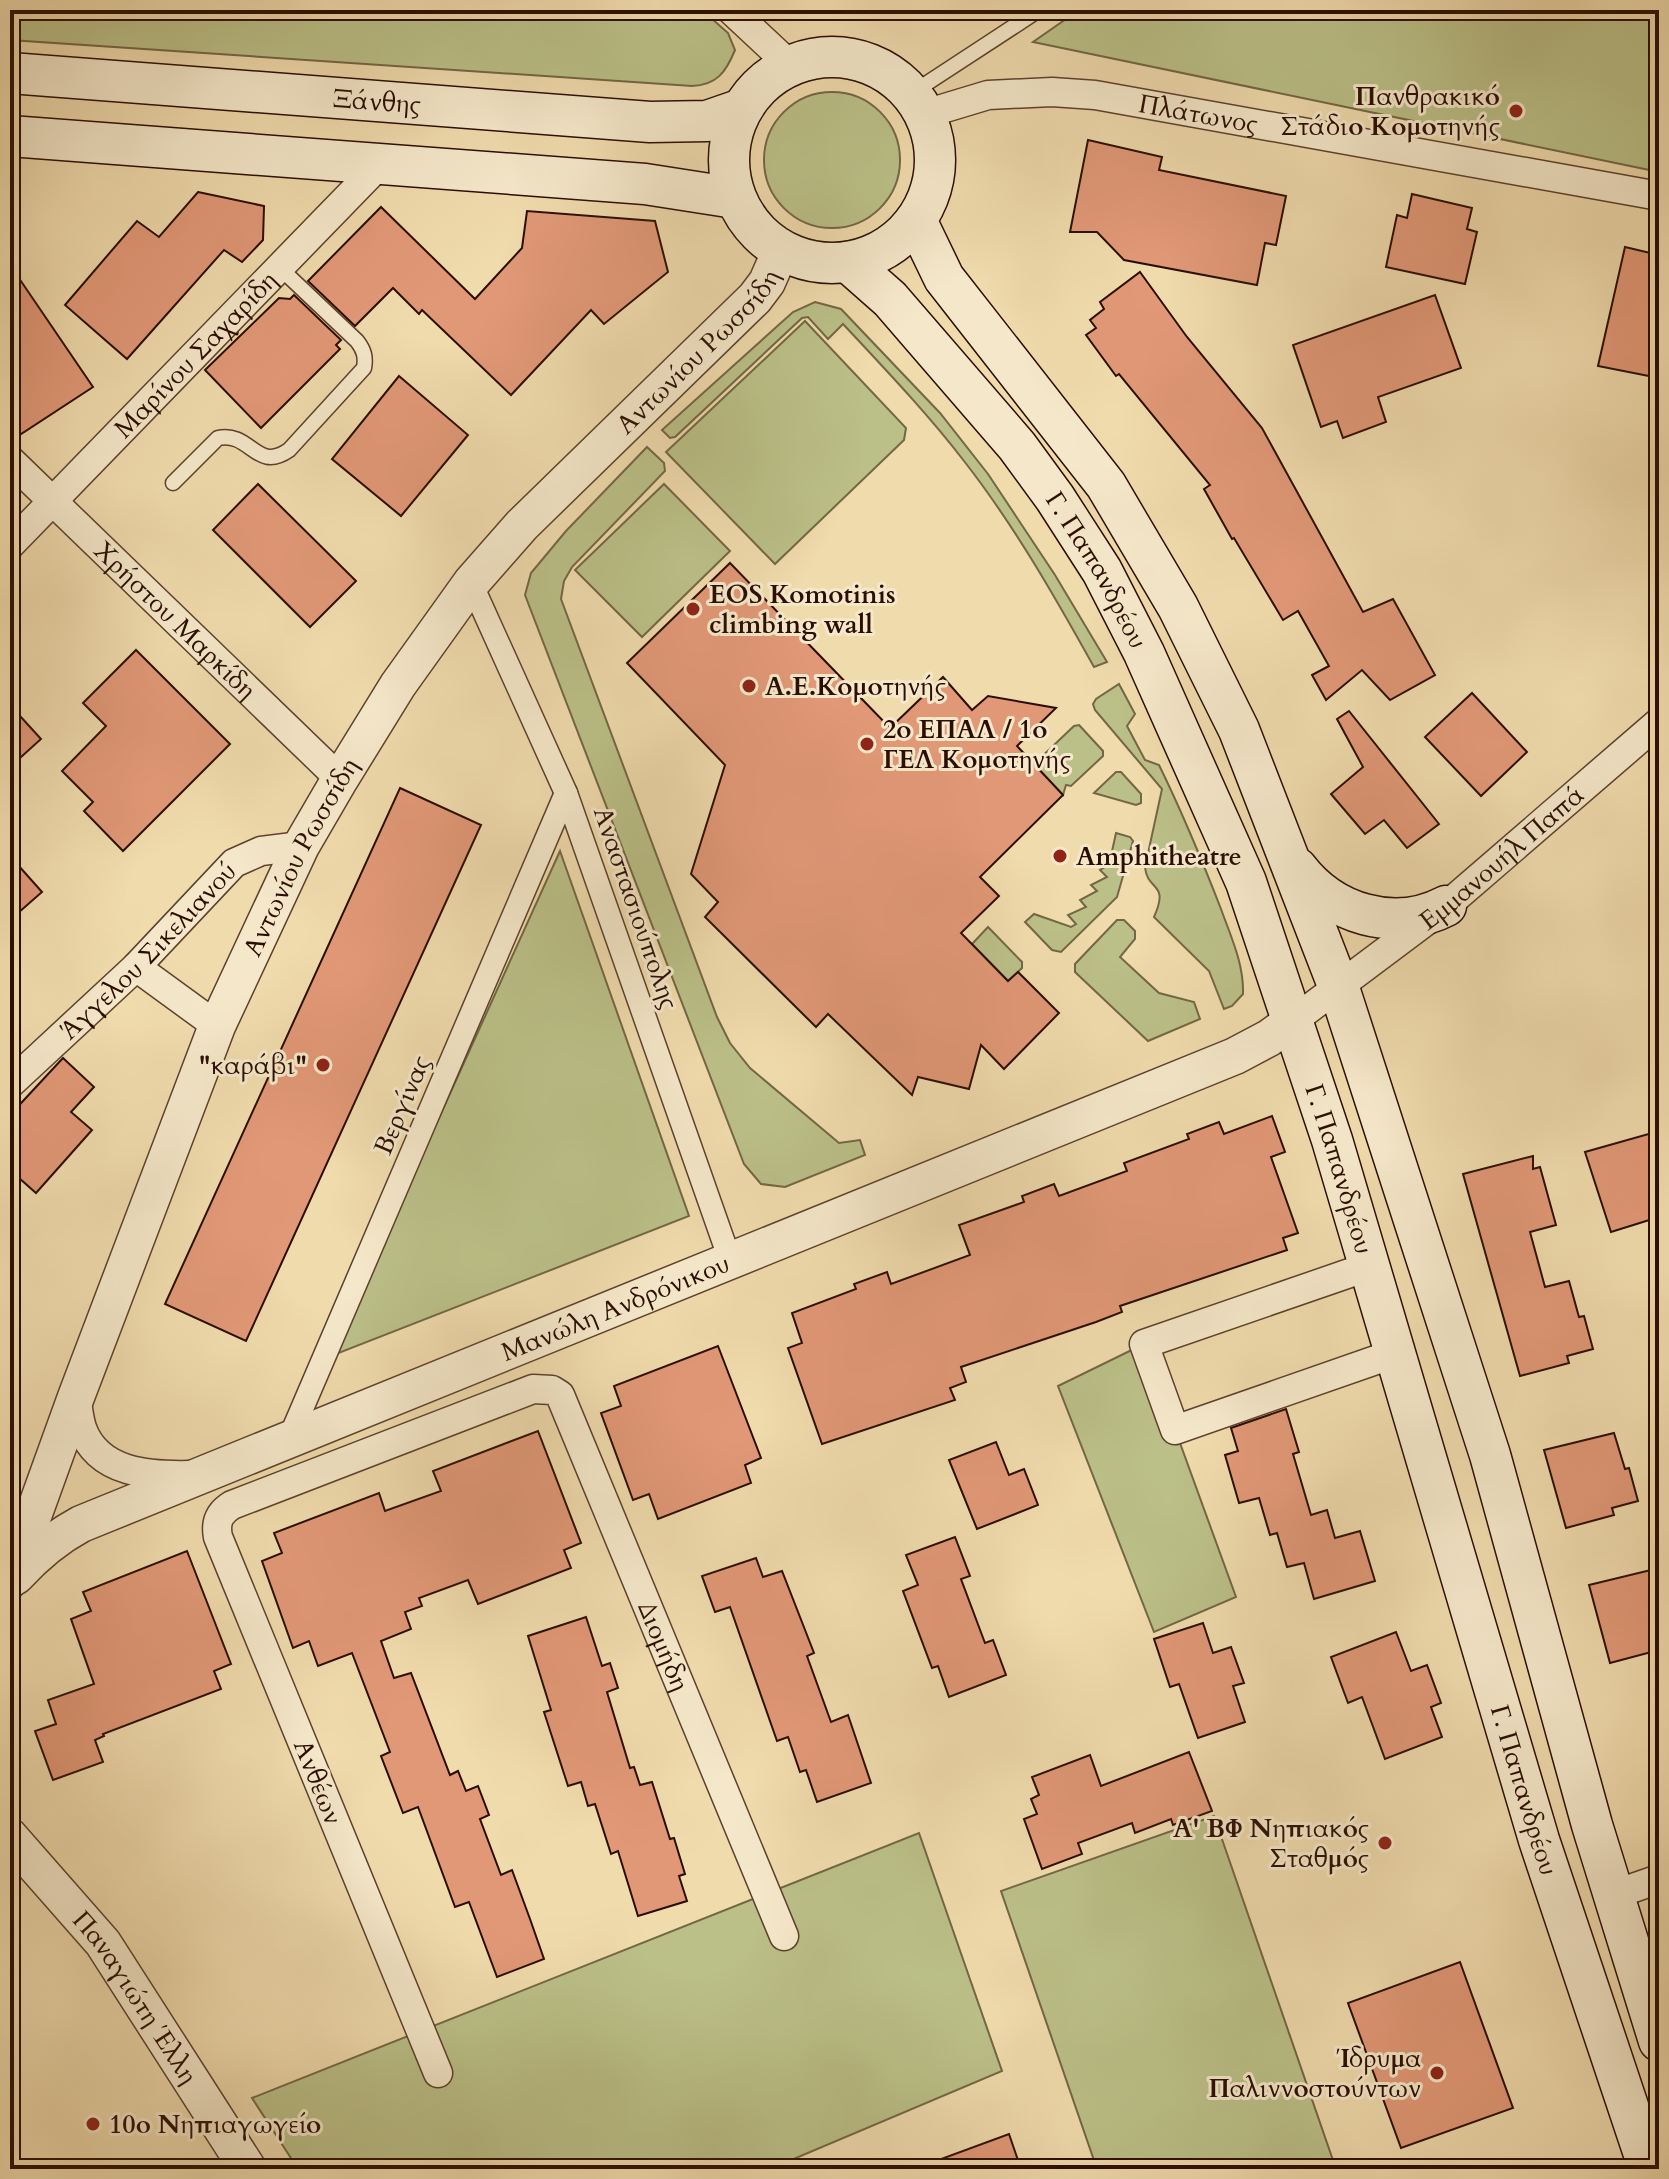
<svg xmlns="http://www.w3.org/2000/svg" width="1669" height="2179" font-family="Cardo,serif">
<rect width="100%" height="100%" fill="#f0dbad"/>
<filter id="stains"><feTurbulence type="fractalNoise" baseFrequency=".0025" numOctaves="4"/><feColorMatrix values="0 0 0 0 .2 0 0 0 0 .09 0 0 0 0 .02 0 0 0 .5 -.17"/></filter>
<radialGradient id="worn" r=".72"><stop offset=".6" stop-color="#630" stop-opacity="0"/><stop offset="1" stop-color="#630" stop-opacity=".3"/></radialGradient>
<g fill="#bbc088" stroke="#736745" stroke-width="2">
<path d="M23,10h679l26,23 7,17c-9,22 -18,35 -43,36l-682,-46v-15z"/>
<polygon points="1079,10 1659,10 1659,172 1033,42"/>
<circle cx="832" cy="160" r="68"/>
<path d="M815,302l26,7 99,104 48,61 67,101 52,87 -13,5c-39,-70 -80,-142 -130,-206 -37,-48 -79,-92 -121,-137l-15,15 -20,-22 -6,1 -127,119 -5,1 -8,-8 131,-118z"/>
<polygon points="805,321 906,428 904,440 775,564 666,452"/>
<polygon points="647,447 664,463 665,471 572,567 564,581 561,599 717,1017 730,1043 750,1068 839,1143 860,1140 865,1155 785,1187 761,1184 744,1164 525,595 531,573 566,531"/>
<polygon points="664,484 730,551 642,637 575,570"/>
<path d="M1119,684l16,30 -8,12 18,34 14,5c23,47 43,95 62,144 10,28 23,55 22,85l-11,12 -8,3 -15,-38 -55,-54c16,-36 -7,-25 -9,-50l17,-78 -67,-79 -2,-6 3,-5z"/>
<polygon points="1079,725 1103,751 1103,756 1071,786 1066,785 1063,795 1034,764 1074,726"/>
<polygon points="1116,772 1121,772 1141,794 1141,803 1136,805 1094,793"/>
<polygon points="1116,833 1130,837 1133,841 1117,897 1061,952 1052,950 1025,922 1034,914 1071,927 1076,924 1068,915 1086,907 1080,900 1097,891 1091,885 1107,877 1100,870 1115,861 1111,856"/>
<polygon points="560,851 689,1216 331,1356"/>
<polygon points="1117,920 1124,920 1135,931 1135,939 1120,957 1159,993 1194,1002 1200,1019 1148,1041 1075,972 1075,964"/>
<polygon points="988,927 1022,962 1022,968 1008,981 972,944"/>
<polygon points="1144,1344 1236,1597 1154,1632 1058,1386"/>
<polygon points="1214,1816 1336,2169 1097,2169 1001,1891"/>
<polygon points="919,1833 1002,2071 770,2169 298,2169 252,2098"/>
</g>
<g fill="#e19877" stroke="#2b0e02" stroke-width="2">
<polygon points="1088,140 1162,157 1159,170 1286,196 1276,245 1265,243 1257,285 1124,260 1097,232 1070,232"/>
<polygon points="198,192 264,206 263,240 242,262 224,250 127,359 65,305 137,221 159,237"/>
<polygon points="1412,194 1472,208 1467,229 1477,232 1465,284 1386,267 1397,215 1407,218"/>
<polygon points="381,207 475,299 522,248 527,211 655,221 668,272 604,324 591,310 511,395 422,310 419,314 393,288 355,326 308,281"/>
<polygon points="1625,247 1659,255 1659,378 1598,366"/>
<polygon points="10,265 93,387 21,434 10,417"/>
<polygon points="1140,272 1187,337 1262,428 1363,612 1393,599 1435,675 1390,700 1362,670 1326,700 1312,675 1329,666 1298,611 1283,620 1234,538 1232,539 1204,489 1210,485 1119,374 1116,376 1086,335 1096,328 1090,320 1104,309 1100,302"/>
<polygon points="294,295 341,340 336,345 340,349 261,428 205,370 279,298 290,299"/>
<polygon points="1435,295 1461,368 1378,397 1386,422 1343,438 1337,421 1321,427 1293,345"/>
<polygon points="399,376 468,435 401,516 332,459"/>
<polygon points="258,484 356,581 310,627 213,530"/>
<polygon points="730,563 890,728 943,677 972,710 988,696 1056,708 1017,746 1063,795 980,877 999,896 961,933 1008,981 1018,972 1059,1013 1004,1069 981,1045 969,1089 918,1077 912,1095 828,1014 816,1027 705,917 718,902 691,874 725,765 627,663"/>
<polygon points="136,650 230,744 123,851 84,811 93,802 62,771 106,726 83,703"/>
<polygon points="1472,693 1527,752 1481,796 1425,737"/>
<polygon points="10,705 41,739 10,767"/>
<polygon points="1349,711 1439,824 1407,848 1384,820 1365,834 1331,794 1363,767 1337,719"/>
<polygon points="400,788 481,825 246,1341 165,1304"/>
<polygon points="10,856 42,892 10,920"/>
<polygon points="63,1058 94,1087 71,1112 92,1130 36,1193 10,1170 10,1115"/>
<polygon points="1272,1116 1285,1152 1271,1157 1298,1233 1283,1238 1287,1250 1120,1306 1122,1312 1096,1322 961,1367 966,1382 950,1388 955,1400 822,1444 788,1348 802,1343 792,1313 856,1289 854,1284 887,1272 891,1284 970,1255 959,1225 1024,1202 1022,1196 1054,1184 1059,1196 1127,1171 1124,1163 1189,1139 1187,1134 1219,1122 1224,1134"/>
<polygon points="1659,1131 1659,1217 1611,1232 1585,1152"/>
<polygon points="1533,1156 1533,1169 1540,1167 1556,1225 1530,1232 1545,1287 1569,1281 1579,1317 1584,1316 1593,1349 1567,1356 1569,1363 1520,1376 1463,1174"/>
<polygon points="718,1346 761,1458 745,1465 751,1483 658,1519 649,1494 633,1500 601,1413 621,1406 614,1386"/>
<polygon points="1286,1409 1299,1452 1293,1454 1311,1515 1327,1510 1335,1538 1360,1531 1375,1581 1314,1599 1304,1563 1287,1567 1277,1533 1270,1535 1259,1498 1239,1503 1225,1455 1238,1451 1231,1428"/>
<polygon points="538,1431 581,1543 564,1550 571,1568 478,1604 468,1580 419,1598 422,1606 405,1612 411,1629 381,1641 394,1678 411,1673 450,1775 458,1771 466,1791 478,1786 489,1815 480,1819 501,1875 512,1870 530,1919 544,1959 497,1977 469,1902 455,1907 418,1807 403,1813 381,1756 390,1752 352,1653 318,1666 309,1641 293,1648 262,1561 282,1553 274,1533 379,1493 385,1511 441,1491 433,1471"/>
<polygon points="1614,1433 1625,1469 1629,1468 1638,1501 1612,1508 1614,1515 1566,1528 1544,1450"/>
<polygon points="996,1442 1009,1475 1024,1469 1038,1505 977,1529 949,1460"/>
<polygon points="955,1537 970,1576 961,1579 985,1643 993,1640 1006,1675 949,1697 938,1666 932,1668 903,1591 918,1585 906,1555"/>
<polygon points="187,1551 231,1664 214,1671 221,1689 103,1734 104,1736 95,1740 103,1762 53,1780 35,1731 56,1724 48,1700 94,1684 71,1619 91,1611 83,1592"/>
<polygon points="756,1558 763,1577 782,1571 814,1653 807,1656 831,1722 848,1715 871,1783 817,1802 806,1770 800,1772 788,1737 777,1741 730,1607 715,1612 702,1576"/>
<polygon points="1659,1568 1659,1650 1610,1663 1589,1585"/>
<polygon points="586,1617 602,1666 610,1663 618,1688 607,1692 630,1768 634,1767 640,1785 652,1782 670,1839 674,1838 685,1874 679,1876 687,1901 638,1916 618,1851 611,1854 595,1804 588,1806 581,1782 568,1786 544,1712 551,1710 528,1636"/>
<polygon points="1203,1623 1213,1653 1231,1647 1244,1683 1233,1686 1245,1722 1198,1738 1179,1684 1170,1687 1154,1639"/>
<polygon points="1396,1632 1411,1671 1427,1665 1441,1703 1431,1707 1442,1737 1385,1759 1362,1697 1348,1703 1331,1657"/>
<polygon points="1189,1752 1212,1811 1173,1825 1171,1819 1135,1833 1132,1823 1078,1843 1082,1854 1042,1869 1024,1819 1037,1814 1031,1799 1039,1795 1032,1777 1090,1755 1101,1786"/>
<polygon points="1460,1962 1513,2108 1401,2148 1348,2003"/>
<polygon points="1009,2134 1021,2169 923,2169 922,2166"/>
</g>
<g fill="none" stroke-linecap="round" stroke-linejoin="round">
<defs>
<g id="service">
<polyline points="912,93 1039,10"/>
<path d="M173,483l45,-45c33,-7 38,35 71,12l75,-82c2,-11 0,-18 -7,-27l-77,-73"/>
</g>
<g id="pedestrian">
<polyline points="471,583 566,793 730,1260"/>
<polyline points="289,1439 566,793"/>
</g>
<g id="minor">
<polyline points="731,10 790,65"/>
<path id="s1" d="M925,114l63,-19 64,-3 43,3 564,101"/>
<path id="s2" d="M10,460l330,319"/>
<path id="s3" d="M10,545l371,-382"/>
<polyline points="136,967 217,1026"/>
<path id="s4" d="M1294,1020l152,-114 213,-184"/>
<path id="s5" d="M10,1084l126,-117 98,-104 27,-12 40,-5"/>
<polyline points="1370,1266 1144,1344 1175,1430 1396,1353"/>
<path d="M76,1397c2,10 3,22 6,31 16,46 69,48 109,47"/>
<polyline points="1613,1895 1659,1879"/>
<path id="s6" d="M438,2073l-220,-536c-3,-15 1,-24 14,-32l301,-116 19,1 8,5 224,541"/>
</g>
<g id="tertiary">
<path id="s7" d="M16,1576c20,-22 39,-38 65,-52l1154,-468 34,-18 25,-18"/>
<path id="s8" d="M10,1580l66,-183 141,-371 84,-180 39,-67 58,-94 73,-102 51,-58 233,-227 12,-16 14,-32"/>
<path id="s9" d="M10,1837l93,106 145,226"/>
</g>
<g id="secondary">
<circle cx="832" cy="160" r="103"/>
<path id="s10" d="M10,73l640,49 57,-1 35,-12"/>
<polyline points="10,136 645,184 735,198"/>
<polyline points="916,220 944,278 1106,485 1178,607 1239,730 1339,988 1490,1455 1592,1825 1659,2041"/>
<path id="s11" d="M848,262l42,37 127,147 38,52 47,73 42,82 102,229 86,258 207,700 110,329"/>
<path d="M1297,868c35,46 97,65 149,38"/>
</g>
</defs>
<use href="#service" stroke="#5c412d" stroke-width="17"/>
<use href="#pedestrian" stroke="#5c412d" stroke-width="25"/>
<use href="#minor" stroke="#5c412d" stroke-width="31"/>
<use href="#tertiary" stroke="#5c412d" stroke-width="39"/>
<use href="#secondary" stroke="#2b0e02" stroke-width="43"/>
<use href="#service" stroke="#f5e8ca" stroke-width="14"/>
<use href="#pedestrian" stroke="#f5e8ca" stroke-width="22"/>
<use href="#minor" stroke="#f5e8ca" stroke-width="28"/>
<use href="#tertiary" stroke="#f5e8ca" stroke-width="36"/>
<use href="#secondary" stroke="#f5e8ca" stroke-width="40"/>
</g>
<g fill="#8f2418" stroke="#f5e8ca" stroke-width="3">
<circle cx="1516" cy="111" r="8"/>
<circle cx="693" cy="609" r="8"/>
<circle cx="749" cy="686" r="8"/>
<circle cx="867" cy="744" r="8"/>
<circle cx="1060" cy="856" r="8"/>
<circle cx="323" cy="1065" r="8"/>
<circle cx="1385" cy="1843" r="8"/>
<circle cx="1437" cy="2073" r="8"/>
<circle cx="93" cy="2124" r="8"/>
</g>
<g text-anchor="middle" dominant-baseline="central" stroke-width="6" stroke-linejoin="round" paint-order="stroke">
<g font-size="26" font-weight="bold" fill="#2b0e02" stroke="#f5e8ca" text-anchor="start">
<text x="1500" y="96" text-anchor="end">Πανθρακικό<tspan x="1500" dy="30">Στάδιο Κομοτηνής</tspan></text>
<text x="709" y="594">EOS Komotinis<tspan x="709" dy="30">climbing wall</tspan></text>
<text x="765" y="686">Α.Ε.Κομοτηνής</text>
<text x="883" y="729">2ο ΕΠΑΛ / 1ο<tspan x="883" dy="30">ΓΕΛ Κομοτηνής</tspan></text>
<text x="1076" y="856">Amphitheatre</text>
<text x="307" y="1065" text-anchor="end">"καράβι"</text>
<text x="1369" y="1828" text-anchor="end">Α' ΒΦ Νηπιακός<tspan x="1369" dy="30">Σταθμός</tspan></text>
<text x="1421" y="2058" text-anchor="end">Ίδρυμα<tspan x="1421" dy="30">Παλιννοστούντων</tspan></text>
<text x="109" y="2124">10ο Νηπιαγωγείο</text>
</g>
<g font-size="26" fill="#2b0e02" stroke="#f5e8ca">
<text stroke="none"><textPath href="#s10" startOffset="368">Ξάνθης</textPath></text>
<text stroke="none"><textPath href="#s1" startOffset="278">Πλάτωνος</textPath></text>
<text stroke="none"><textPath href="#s8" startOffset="1428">Αντωνίου Ρωσσίδη</textPath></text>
<text stroke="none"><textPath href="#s3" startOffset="266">Μαρίνου Σαχαρίδη</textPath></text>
<text stroke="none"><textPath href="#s11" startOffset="398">Γ. Παπανδρέου</textPath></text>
<text stroke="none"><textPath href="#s2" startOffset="230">Χρήστου Μαρκίδη</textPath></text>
<text stroke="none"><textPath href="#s8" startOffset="780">Αντωνίου Ρωσσίδη</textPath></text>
<text stroke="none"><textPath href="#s4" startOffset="264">Εμμανουήλ Παπά</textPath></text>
<text transform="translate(636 908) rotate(71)">Αναστασιούπολης</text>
<text stroke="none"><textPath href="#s5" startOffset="192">Άγγελου Σικελιανού</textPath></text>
<text transform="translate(402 1105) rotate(-67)">Βεργίνας</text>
<text stroke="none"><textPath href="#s11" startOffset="1046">Γ. Παπανδρέου</textPath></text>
<text stroke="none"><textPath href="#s7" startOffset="660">Μανώλη Ανδρόνικου</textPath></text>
<text stroke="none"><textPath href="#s6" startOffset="1240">Διομήδη</textPath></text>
<text transform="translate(318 1782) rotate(68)">Ανθέων</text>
<text stroke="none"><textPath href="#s11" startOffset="1694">Γ. Παπανδρέου</textPath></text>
<text stroke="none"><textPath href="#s9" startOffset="204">Παναγιώτη Έλλη</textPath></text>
</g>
</g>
<rect width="1669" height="2179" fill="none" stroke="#f0dbad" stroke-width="40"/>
<rect x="12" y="12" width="1645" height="2155" fill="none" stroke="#2b0e02" stroke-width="4"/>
<rect x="20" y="20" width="1629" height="2139" fill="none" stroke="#2b0e02" stroke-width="2"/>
<rect width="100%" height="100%" filter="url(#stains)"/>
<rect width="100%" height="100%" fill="url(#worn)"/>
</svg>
